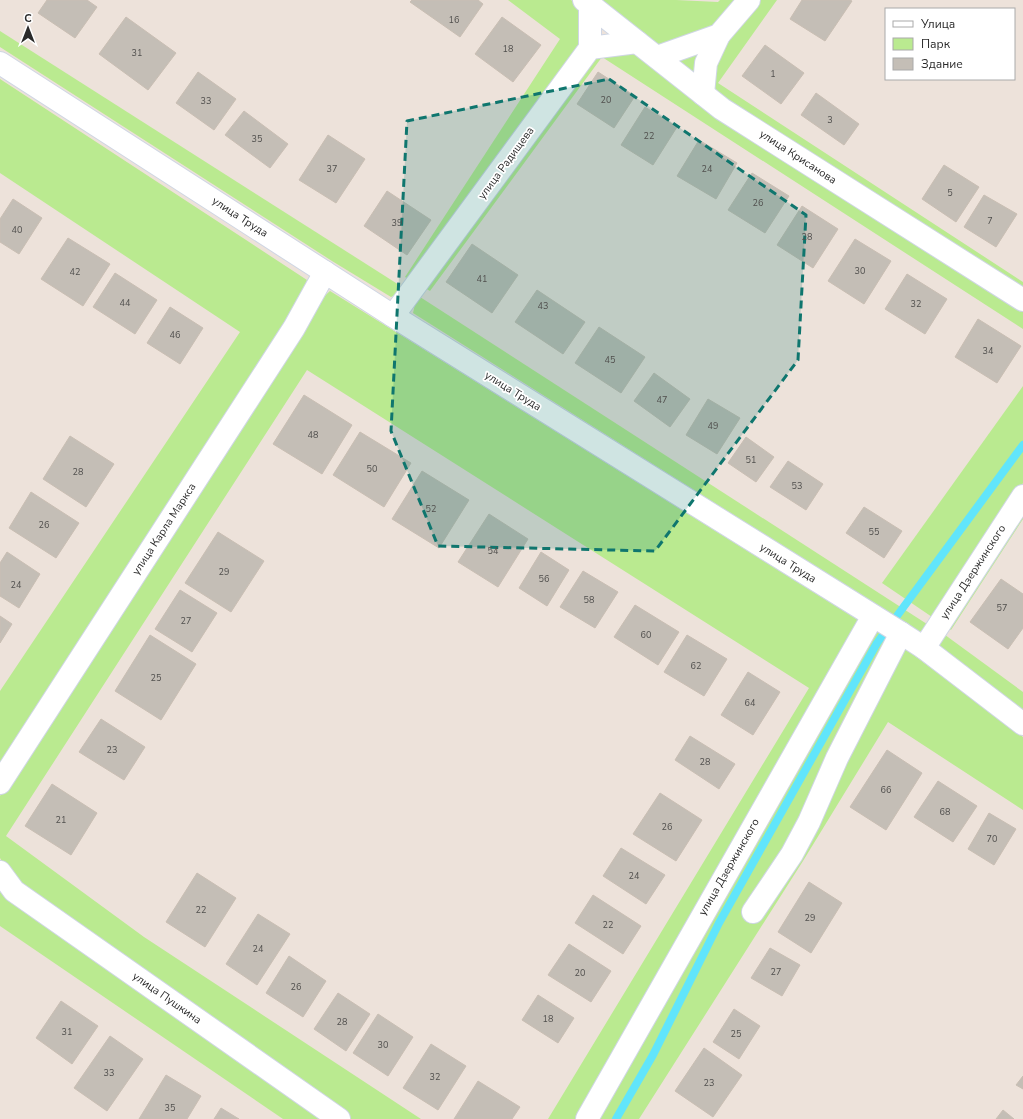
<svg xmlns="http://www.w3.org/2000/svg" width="1023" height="1119" font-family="'Nunito Sans',sans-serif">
<rect width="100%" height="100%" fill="#ede2da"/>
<g fill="#baea90">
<polygon points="508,0 571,0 580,7 583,45 413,282 405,277 560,39"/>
<polygon points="596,0 676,0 718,2 720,0 740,0 713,29 661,46 651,43"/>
<polygon points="755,0 777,0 718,83 1023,282 1023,294 709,91 710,63"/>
<polygon points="0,31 407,290 391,297 332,261 0,47"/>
<polygon points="703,48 697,81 667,60"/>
<polygon points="636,49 1023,307 1023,329 602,57 430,291 423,287 594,53"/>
<polygon points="0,79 307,280 300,298 0,767 0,691 240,332 0,173"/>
<polygon points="330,291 857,619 858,633 580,1119 548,1119 809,688 307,370 6,836 144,937 421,1119 345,1119 17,886 0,858 0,796 299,334 315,305"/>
<polygon points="417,295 930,626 919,632 413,313"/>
<polygon points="1023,386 1023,483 935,619 882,583"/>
<polygon points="1023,507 1023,519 951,630 945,626"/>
<polygon points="876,630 903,647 1023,737 1023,810 888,722 803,861 639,1119 593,1119"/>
<polygon points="941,632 1023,692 1023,710 937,645"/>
<polygon points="0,885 331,1119 283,1119 0,926"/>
</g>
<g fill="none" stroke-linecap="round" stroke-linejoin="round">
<polyline stroke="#61e5fb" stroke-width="8" points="616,1119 653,1055 719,923 877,643 1023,445"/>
</g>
<g fill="#c4beb6" stroke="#c9beb3">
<polygon points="47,0 87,0 97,7 75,38 38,13"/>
<polygon points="412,0 478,0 483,4 460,37 410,2"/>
<polygon points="802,0 850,0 852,1 825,41 790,19"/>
<polygon points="126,17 176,53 148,90 99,54"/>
<polygon points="502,17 541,45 513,82 475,54"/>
<polygon points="765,45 804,73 781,104 742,76"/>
<polygon points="198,72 236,99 214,130 176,103"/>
<polygon points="598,72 635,96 614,128 577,104"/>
<polygon points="816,93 859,124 844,145 801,115"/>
<polygon points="645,107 677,127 653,165 621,145"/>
<polygon points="244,111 288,144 270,168 225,135"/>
<polygon points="328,135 365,159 336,203 299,180"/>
<polygon points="699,140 737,163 716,199 677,176"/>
<polygon points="944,165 979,187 956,222 922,199"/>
<polygon points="752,173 789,196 765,233 728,210"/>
<polygon points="387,191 431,220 407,255 364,226"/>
<polygon points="984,195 1017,214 996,247 964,227"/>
<polygon points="13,199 42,218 19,254 0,242 0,219"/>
<polygon points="802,206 838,229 813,268 777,245"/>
<polygon points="68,238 110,264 83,306 41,279"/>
<polygon points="855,239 891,261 864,304 828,281"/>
<polygon points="472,244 518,275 492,313 446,282"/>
<polygon points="115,273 157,300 135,334 93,307"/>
<polygon points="907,274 947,299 925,334 885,309"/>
<polygon points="537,290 585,322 563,354 515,322"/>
<polygon points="170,307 203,328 180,364 147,343"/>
<polygon points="978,319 1021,346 997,383 955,357"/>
<polygon points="599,327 645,357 621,393 575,363"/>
<polygon points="654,373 690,399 670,427 634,401"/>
<polygon points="304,395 352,425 322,474 273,444"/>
<polygon points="708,399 740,418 717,454 686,435"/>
<polygon points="360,432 411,463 384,507 333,475"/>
<polygon points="70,436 114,464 86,507 43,479"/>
<polygon points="746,437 774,457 756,482 728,463"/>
<polygon points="788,461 823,484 806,510 770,487"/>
<polygon points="422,471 469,500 439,548 392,519"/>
<polygon points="31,492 79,523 56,558 9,528"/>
<polygon points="864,507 902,531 884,558 846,533"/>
<polygon points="489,514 528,539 498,587 458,562"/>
<polygon points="218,532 264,561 231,612 185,583"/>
<polygon points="7,552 40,574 19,608 0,596 0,563"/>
<polygon points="541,552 569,570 547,606 519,588"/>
<polygon points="583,571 618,592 595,628 560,607"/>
<polygon points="1001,579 1023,594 1023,628 1008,649 970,622"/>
<polygon points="180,590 217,613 192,652 155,629"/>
<polygon points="635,605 679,632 658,665 614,637"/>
<polygon points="0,616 12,624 0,643"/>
<polygon points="150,635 196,664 161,720 115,691"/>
<polygon points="687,635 727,659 704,696 664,672"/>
<polygon points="748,672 780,692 753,735 721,715"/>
<polygon points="101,719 145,747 124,780 79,752"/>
<polygon points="690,736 735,764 719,789 675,760"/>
<polygon points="887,750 922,773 886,830 850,807"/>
<polygon points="938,781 977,806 953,842 914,817"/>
<polygon points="52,784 97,813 71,855 25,826"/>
<polygon points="660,793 702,820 676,861 633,834"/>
<polygon points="989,813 1016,829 994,865 968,849"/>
<polygon points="621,848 665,875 646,904 603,876"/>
<polygon points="197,873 236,898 205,947 166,922"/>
<polygon points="809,882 842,903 811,953 778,932"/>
<polygon points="593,895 641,926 623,954 575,923"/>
<polygon points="258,914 290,934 257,985 226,964"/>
<polygon points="569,944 611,971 591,1002 548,975"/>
<polygon points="770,948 800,965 782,996 751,978"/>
<polygon points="289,956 326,981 303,1017 266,993"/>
<polygon points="338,993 370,1014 346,1051 314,1029"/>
<polygon points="538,995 574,1018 558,1043 522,1020"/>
<polygon points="61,1001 98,1026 72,1064 36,1038"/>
<polygon points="734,1009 760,1026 739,1059 713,1042"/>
<polygon points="378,1014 413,1037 388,1076 353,1053"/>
<polygon points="110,1036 143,1059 107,1111 74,1088"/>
<polygon points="431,1044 466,1066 438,1110 403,1088"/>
<polygon points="704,1048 742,1075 713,1117 675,1091"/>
<polygon points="166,1075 201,1096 187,1119 139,1119"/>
<polygon points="1023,1076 1023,1089 1016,1085"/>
<polygon points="478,1081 520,1107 512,1119 454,1119"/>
<polygon points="221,1108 239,1119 214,1119"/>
<polygon points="1003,1110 1014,1119 996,1119"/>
</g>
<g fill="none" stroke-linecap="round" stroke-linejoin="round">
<defs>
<g id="minor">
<polyline points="584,0 722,109 1023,300"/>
<polyline points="590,48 590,5"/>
<polyline points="657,57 719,35 749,0"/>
<polyline points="0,63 393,316 901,633 924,648 1023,724"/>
<polyline points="703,94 706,63 719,35"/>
<polyline points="393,316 590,48 637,42"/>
<polyline points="924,648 1023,496"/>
<polyline points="0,783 294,328 325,272"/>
<polyline points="0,872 14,891 339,1119"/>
<polyline points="753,912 792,854 809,822 837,758 901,633"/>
<polyline points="587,1119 873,616"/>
</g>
</defs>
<use href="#minor" stroke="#cfd6e4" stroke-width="24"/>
<use href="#minor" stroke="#fff" stroke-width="22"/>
</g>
<path fill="#0f766e" fill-opacity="0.2" stroke="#0f766e" stroke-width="3" stroke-dasharray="8 5" stroke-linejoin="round" d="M609,79l197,136 -8,145 -143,191 -217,-5 -47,-115 16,-310z"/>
<g text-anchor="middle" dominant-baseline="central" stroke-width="3.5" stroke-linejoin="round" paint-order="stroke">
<g font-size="9" fill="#504f4d">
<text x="454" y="20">16</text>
<text x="508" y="49">18</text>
<text x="137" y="53">31</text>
<text x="773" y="74">1</text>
<text x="606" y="100">20</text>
<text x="206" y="101">33</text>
<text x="830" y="120">3</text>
<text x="649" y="136">22</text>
<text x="257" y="139">35</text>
<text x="332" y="169">37</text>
<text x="707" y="169">24</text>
<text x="950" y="193">5</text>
<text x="758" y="203">26</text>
<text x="990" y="221">7</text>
<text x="397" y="223">39</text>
<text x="17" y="230">40</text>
<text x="807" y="237">28</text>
<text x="860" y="271">30</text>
<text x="75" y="272">42</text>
<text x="482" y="279">41</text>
<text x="125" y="303">44</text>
<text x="916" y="304">32</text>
<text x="543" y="306">43</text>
<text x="175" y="335">46</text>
<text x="988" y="351">34</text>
<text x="610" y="360">45</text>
<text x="662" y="400">47</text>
<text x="713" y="426">49</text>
<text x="313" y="435">48</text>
<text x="751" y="460">51</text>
<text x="372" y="469">50</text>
<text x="78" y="472">28</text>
<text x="797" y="486">53</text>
<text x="431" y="509">52</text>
<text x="44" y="525">26</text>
<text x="874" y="532">55</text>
<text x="493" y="551">54</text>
<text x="224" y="572">29</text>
<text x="544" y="579">56</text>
<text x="16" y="585">24</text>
<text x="589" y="600">58</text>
<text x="1002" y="608">57</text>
<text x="186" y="621">27</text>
<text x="646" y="635">60</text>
<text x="696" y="666">62</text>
<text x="156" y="678">25</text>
<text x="750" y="703">64</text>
<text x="112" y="750">23</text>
<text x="705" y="762">28</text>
<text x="886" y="790">66</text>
<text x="945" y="812">68</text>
<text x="61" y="820">21</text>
<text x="667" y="827">26</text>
<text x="992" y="839">70</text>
<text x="634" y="876">24</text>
<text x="201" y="910">22</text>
<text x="810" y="918">29</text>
<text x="608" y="925">22</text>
<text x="258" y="949">24</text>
<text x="776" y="972">27</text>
<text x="580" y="973">20</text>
<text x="296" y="987">26</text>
<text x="548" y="1019">18</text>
<text x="342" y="1022">28</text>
<text x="67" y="1032">31</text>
<text x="736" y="1034">25</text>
<text x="383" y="1045">30</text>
<text x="109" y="1073">33</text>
<text x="435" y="1077">32</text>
<text x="709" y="1083">23</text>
<text x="170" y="1108">35</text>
</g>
<g font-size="11" fill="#2a2a2a" stroke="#fff">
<text transform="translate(798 157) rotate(33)">улица Крисанова</text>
<text transform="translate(506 163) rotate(-54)">улица Радищева</text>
<text transform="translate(240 217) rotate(33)">улица Труда</text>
<text transform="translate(513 391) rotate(32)">улица Труда</text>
<text transform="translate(164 529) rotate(-57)">улица Карла Маркса</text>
<text transform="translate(788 563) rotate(32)">улица Труда</text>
<text transform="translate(973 572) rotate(-57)">улица Дзержинского</text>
<text transform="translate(729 867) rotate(-60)">улица Дзержинского</text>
<text transform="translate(167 998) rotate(35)">улица Пушкина</text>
</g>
</g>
<rect x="885" y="8" width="130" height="72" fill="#ffffff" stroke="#aaaaaa"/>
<rect x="893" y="21" width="20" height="6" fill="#ffffff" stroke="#aaaaaa"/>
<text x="921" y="28" font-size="12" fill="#2a2a2a">Улица</text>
<rect x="893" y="38" width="20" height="12" fill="#baea90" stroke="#aaaaaa"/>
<text x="921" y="48" font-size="12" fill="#2a2a2a">Парк</text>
<rect x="893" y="58" width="20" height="12" fill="#c4beb6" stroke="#aaaaaa"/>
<text x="921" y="68" font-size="12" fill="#2a2a2a">Здание</text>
<g transform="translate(28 28)" stroke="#ffffff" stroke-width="3" paint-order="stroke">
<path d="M0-3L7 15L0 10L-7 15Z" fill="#2a2a2a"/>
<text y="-6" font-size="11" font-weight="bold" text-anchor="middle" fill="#2a2a2a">С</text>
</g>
</svg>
